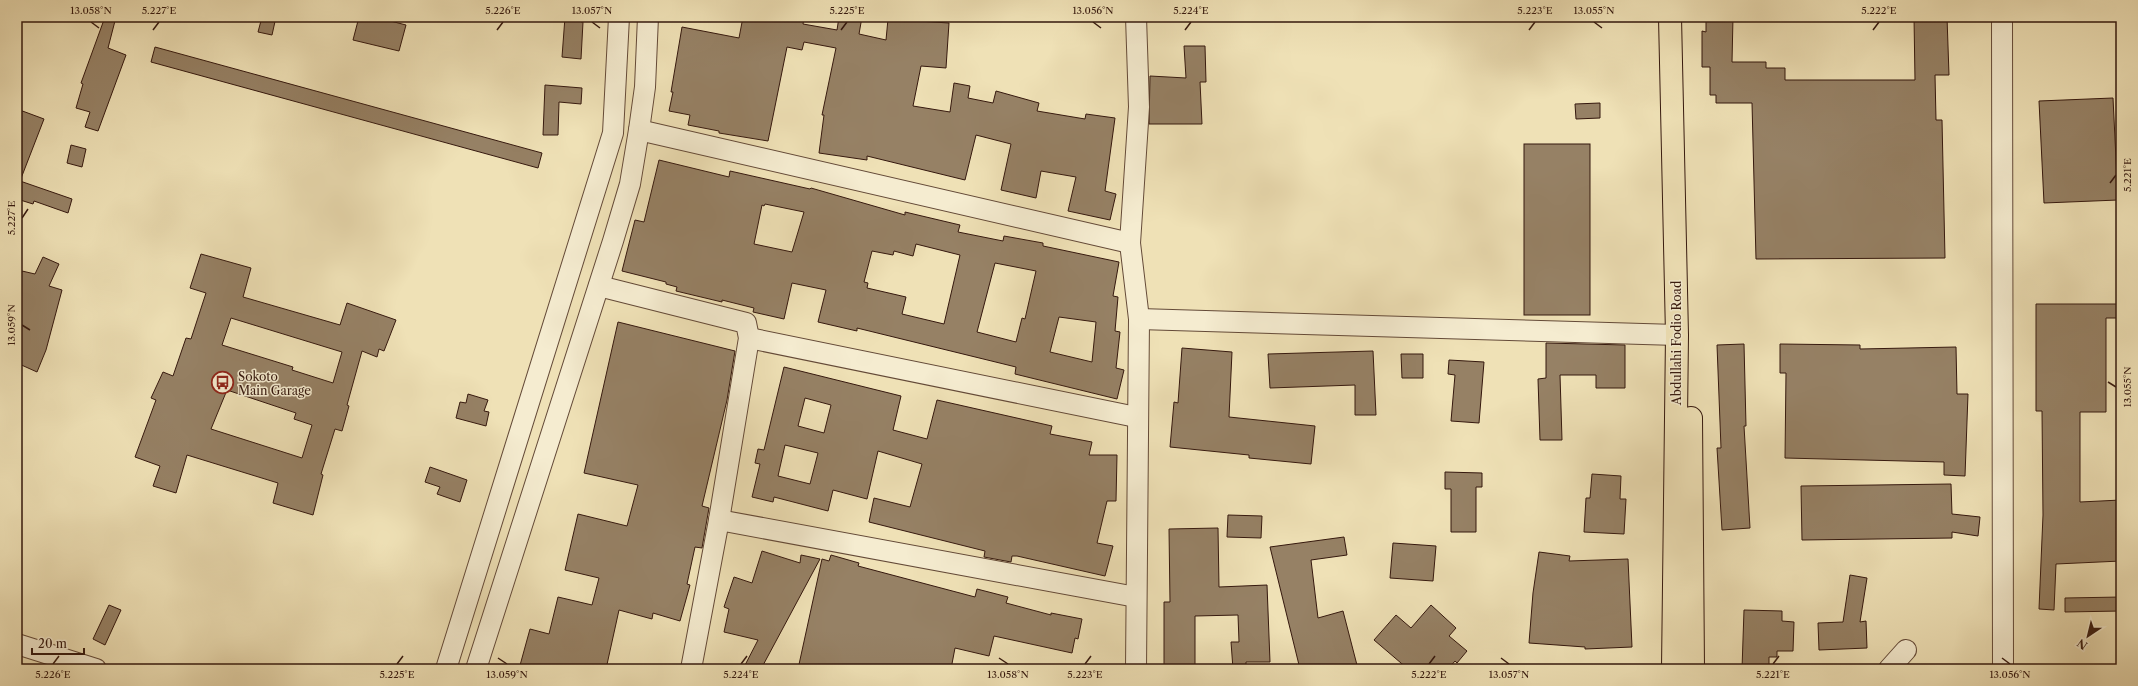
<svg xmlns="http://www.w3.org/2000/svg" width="2138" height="686" font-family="'Libre Caslon Text',serif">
<rect width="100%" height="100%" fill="#efe1b6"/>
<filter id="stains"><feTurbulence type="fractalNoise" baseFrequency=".005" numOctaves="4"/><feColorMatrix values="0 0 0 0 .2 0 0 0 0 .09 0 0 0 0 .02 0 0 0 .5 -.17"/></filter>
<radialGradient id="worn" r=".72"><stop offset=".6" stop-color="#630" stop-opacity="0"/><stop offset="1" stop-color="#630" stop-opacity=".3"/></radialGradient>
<g fill="#968165" stroke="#35180e" fill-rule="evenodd">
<polygon points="105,17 116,17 108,48 126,55 98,131 85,127 90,112 76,108 83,84 81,83"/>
<polygon points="262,17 276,17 272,35 258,32"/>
<polygon points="359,17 375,17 406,25 399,51 353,40"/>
<polygon points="565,17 581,17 581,22 583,22 581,59 562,57"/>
<polygon points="743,17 804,17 803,24 837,30 839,17 862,17 859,34 886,40 888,19 949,23 946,68 921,66 913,106 950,112 954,83 970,86 968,98 993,103 996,91 1039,103 1037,111 1085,119 1086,114 1115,118 1105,191 1116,194 1110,220 1068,211 1076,177 1041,171 1036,198 1001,190 1011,144 976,135 965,180 867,156 867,160 819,153 824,115 822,115 836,48 804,42 802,50 787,47 768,141 719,133 719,131 688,125 690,115 669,111 673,92 671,92 682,27 739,38"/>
<polygon points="1706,17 1733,17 1732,62 1766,62 1766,68 1785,68 1785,80 1915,80 1914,17 1947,17 1949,75 1935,75 1936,120 1942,120 1945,258 1756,259 1752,103 1716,103 1716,95 1710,95 1710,67 1702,67 1702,31 1706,32"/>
<polygon points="1184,46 1205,46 1206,82 1200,82 1202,124 1149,124 1150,76 1186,78"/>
<polygon points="155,47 542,153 538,168 151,62"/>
<polygon points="545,85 582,88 581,104 559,102 558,135 543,135"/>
<polygon points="2113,98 2118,200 2044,203 2039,101"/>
<polygon points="1600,103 1600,118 1576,119 1575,104"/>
<polygon points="17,109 44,119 20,181 72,199 68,213 34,201 33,204 17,199"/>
<rect x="1524" y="144" width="66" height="171"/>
<polygon points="71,145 86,149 82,167 67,163"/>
<path d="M659,160l70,17 1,-6 80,18 1,-1 94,27v-3l55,13 -2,7 45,9 1,-5 39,7v3l76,16 -6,34 5,1 -3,34 5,1 -4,36 8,2 -7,29 -102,-25 1,-7 -159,-39v3l-39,-9 8,-32 -34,-7 -8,36 -31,-7 1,-4 -32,-8v2l-46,-11 1,-4 -11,-3v-2l-44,-11 13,-51 9,2zM765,204l39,8 -12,40 -38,-8 8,-39 2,1zM916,244l44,11 -16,69 -42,-10 4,-17 -39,-9 1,-5 -4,-1 8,-31 21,4 1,-4 19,5zM995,263l41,8 -11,48 -3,-1 -6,24 -39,-10zM1059,317l37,5 -4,40 -42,-10z"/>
<path d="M201,254l50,14 -8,29 97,28 7,-22 49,17 -12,31 -5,-2 -2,8 -15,-6 -15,54 2,1 -7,25 -7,-2 -14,45 2,1 -10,40 -40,-12 5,-20 -91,-28 -11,38 -23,-7 7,-20 -25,-9 21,-57 -5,-2 12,-26 10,4 13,-38 5,1 15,-46 -16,-5zM231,318l111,34 -9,31 -41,-13 1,-3 -71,-22zM227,390l69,23 -2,6 18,6 -10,33 -91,-29z"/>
<polygon points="43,257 59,264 49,286 62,290 46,350 37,372 17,363 17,289 22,271 35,274"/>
<polygon points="2036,304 2121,304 2121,318 2106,318 2106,412 2080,412 2080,502 2121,500 2121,561 2056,564 2054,610 2039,609 2043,515 2042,411 2036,411"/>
<polygon points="618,322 735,351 727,400 702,506 709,508 702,548 695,547 687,584 690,585 680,621 653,613 652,619 619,610 606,669 519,669 530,629 549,634 558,597 592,605 599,578 565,570 578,514 627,526 638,485 584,473"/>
<polygon points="1546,343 1625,345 1625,388 1596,388 1596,375 1560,375 1562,440 1540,440 1538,379 1546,378"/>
<polygon points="1744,344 1746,426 1744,426 1750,528 1722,530 1717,448 1721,448 1717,345"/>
<polygon points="1780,344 1860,345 1860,349 1956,347 1957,394 1968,394 1965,476 1944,475 1944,462 1785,458 1786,373 1780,373"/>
<polygon points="1182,348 1232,352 1229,417 1315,426 1311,464 1249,458 1249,455 1170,447 1174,402 1178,403"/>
<polygon points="1373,351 1376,415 1355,415 1355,385 1270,388 1268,354"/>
<polygon points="1401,354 1423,354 1423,378 1402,378"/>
<polygon points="1449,360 1484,362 1479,423 1451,421 1455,375 1448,374"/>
<path d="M784,367l117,29 -8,34 34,9 10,-39 115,26 -2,8 42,8 -3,13h28l-1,46h-9l-10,42 16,3 -8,30 -88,-20h-5l-1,6 -27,-5 1,-6 -116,-29 5,-24 36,9 12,-43 -44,-13 -11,48 -34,-9 -5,21 -54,-14 -1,5 -21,-5 8,-33 -5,-1 3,-14 6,1zM805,398l26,7 -7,28 -26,-7zM785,445l33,8 -8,31 -32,-8z"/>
<polygon points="468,394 488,400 484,411 489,412 486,426 456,418 460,402 466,403"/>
<polygon points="430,467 467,480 460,502 437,494 440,487 425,482"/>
<polygon points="1445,472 1482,473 1482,487 1476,487 1476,532 1451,532 1451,489 1445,489"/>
<polygon points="1592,474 1621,476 1620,499 1626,499 1624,534 1584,532 1586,498 1590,498"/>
<polygon points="1951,484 1952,514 1980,517 1978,536 1952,532 1952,538 1802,540 1801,486"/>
<polygon points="1228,515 1262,516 1261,538 1227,537"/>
<polygon points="1218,528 1219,587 1267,585 1270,662 1246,662 1246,669 1233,669 1231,642 1239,642 1238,615 1195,616 1195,665 1164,665 1164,602 1170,602 1169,529"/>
<polygon points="1344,537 1347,555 1311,560 1318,618 1343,611 1358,669 1300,669 1270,547"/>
<polygon points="1393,543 1436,546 1433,581 1390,578"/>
<polygon points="762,551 800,563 801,555 820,559 761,669 743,669 758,640 724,632 729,609 724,607 734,577 752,583"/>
<polygon points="1539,552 1570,556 1569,561 1628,559 1632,647 1585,649 1585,647 1529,643 1533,593"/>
<polygon points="831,555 859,563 858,566 975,597 977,589 1008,597 1006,603 1051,615 1051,613 1082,619 1078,639 1075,638 1072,653 994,636 989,656 955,648 951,669 798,669 822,559 829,561"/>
<polygon points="1850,575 1867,578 1860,622 1866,621 1867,648 1819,650 1818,623 1843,622"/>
<polygon points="2121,597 2121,611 2065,612 2065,598"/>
<polygon points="109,605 121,610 105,645 93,639"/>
<polygon points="1431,605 1456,628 1449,636 1467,651 1457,663 1455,661 1448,669 1408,669 1374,640 1396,615 1411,628"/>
<polygon points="1744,610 1782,611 1782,621 1794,622 1793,651 1777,651 1777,657 1769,657 1769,669 1742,669"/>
</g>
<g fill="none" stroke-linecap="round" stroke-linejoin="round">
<defs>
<g id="minor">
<polyline points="2002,17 2003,669"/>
<polyline points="639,130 1130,243"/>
<polyline points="599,286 746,323 749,338 719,520 691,669"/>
<polyline points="1139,319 1677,335"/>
<polyline points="749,338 1136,417"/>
<polyline points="719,520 1136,597"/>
<polyline points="17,644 96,669"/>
<polyline points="446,669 613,133 619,17"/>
<polyline points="476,669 613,241 630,184 639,130 645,87 648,17"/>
<polyline points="1136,669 1139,319 1130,243 1139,107 1136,17"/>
<polyline points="1889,669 1906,650"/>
</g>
<g id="major">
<polyline points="1670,17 1677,335 1673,669"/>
<polyline points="1691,418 1693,669"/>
</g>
</defs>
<use href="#minor" stroke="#644a38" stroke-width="22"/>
<use href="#major" stroke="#35180e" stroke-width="24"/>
<use href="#minor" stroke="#f5ecd0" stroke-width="20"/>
<use href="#major" stroke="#efe1b6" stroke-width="22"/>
</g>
<path fill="none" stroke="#35180e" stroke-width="1.5" d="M91,22l8,6M592,22l8,6M1093,22l8,6M1594,22l8,6M153,30l6,-8M497,30l6,-8M841,30l6,-8M1185,30l6,-8M1529,30l6,-8M1873,30l6,-8M2110,183l6,-8M22,218l6,-9M22,325l8,5M2108,382l8,5M498,658l9,6M999,658l9,6M1501,658l8,6M2002,658l8,6M53,664l6,-8M397,664l6,-8M741,664l6,-8M1085,664l6,-8M1429,664l6,-8M1773,664l6,-8"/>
<defs>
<symbol id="bus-ring" viewBox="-11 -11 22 22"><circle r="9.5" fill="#f5ecd0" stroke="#8f2418" stroke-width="1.5"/><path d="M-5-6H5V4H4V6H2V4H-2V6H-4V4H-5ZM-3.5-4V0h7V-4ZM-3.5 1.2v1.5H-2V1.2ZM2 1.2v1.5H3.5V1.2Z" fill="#8f2418"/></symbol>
</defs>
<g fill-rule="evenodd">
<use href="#bus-ring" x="210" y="370" width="25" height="25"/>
</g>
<g text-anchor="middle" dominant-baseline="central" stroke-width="3" stroke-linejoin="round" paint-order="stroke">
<g font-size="12" fill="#35180e" stroke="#f5ecd0">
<text transform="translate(1676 343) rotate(-90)">Abdullahi Fodio Road</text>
</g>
<g font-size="12" fill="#35180e" stroke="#f5ecd0" text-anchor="start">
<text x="238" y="376">Sokoto<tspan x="238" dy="14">Main Garage</tspan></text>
</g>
</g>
<rect width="2138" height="686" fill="none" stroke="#efe1b6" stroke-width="44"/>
<g transform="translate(2088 636) rotate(215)" stroke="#f5ecd0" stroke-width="3" paint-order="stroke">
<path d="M0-3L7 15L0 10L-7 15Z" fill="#35180e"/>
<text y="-6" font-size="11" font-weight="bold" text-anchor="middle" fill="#35180e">N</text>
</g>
<path d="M32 648v6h52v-6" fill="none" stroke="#35180e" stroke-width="2"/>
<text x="38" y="648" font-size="12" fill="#35180e" stroke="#f5ecd0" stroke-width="3" paint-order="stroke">20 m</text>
<rect x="22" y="22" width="2094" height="642" fill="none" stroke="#35180e" stroke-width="1.5"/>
<g font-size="10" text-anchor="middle" fill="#35180e">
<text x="91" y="14">13.058°N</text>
<text x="159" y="14">5.227°E</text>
<text x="503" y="14">5.226°E</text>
<text x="592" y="14">13.057°N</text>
<text x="847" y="14">5.225°E</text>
<text x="1093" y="14">13.056°N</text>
<text x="1191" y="14">5.224°E</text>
<text x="1535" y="14">5.223°E</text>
<text x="1594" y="14">13.055°N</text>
<text x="1879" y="14">5.222°E</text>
<text transform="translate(2127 175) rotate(-90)" y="4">5.221°E</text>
<text transform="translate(11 218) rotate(-90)" y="4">5.227°E</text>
<text transform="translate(11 325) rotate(-90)" y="4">13.059°N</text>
<text transform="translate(2127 387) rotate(-90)" y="4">13.055°N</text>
<text x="53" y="678">5.226°E</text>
<text x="397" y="678">5.225°E</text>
<text x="507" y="678">13.059°N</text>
<text x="741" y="678">5.224°E</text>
<text x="1008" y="678">13.058°N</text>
<text x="1085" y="678">5.223°E</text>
<text x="1429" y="678">5.222°E</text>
<text x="1509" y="678">13.057°N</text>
<text x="1773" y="678">5.221°E</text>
<text x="2010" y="678">13.056°N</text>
</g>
<rect width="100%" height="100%" filter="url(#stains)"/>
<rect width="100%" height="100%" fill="url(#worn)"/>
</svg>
